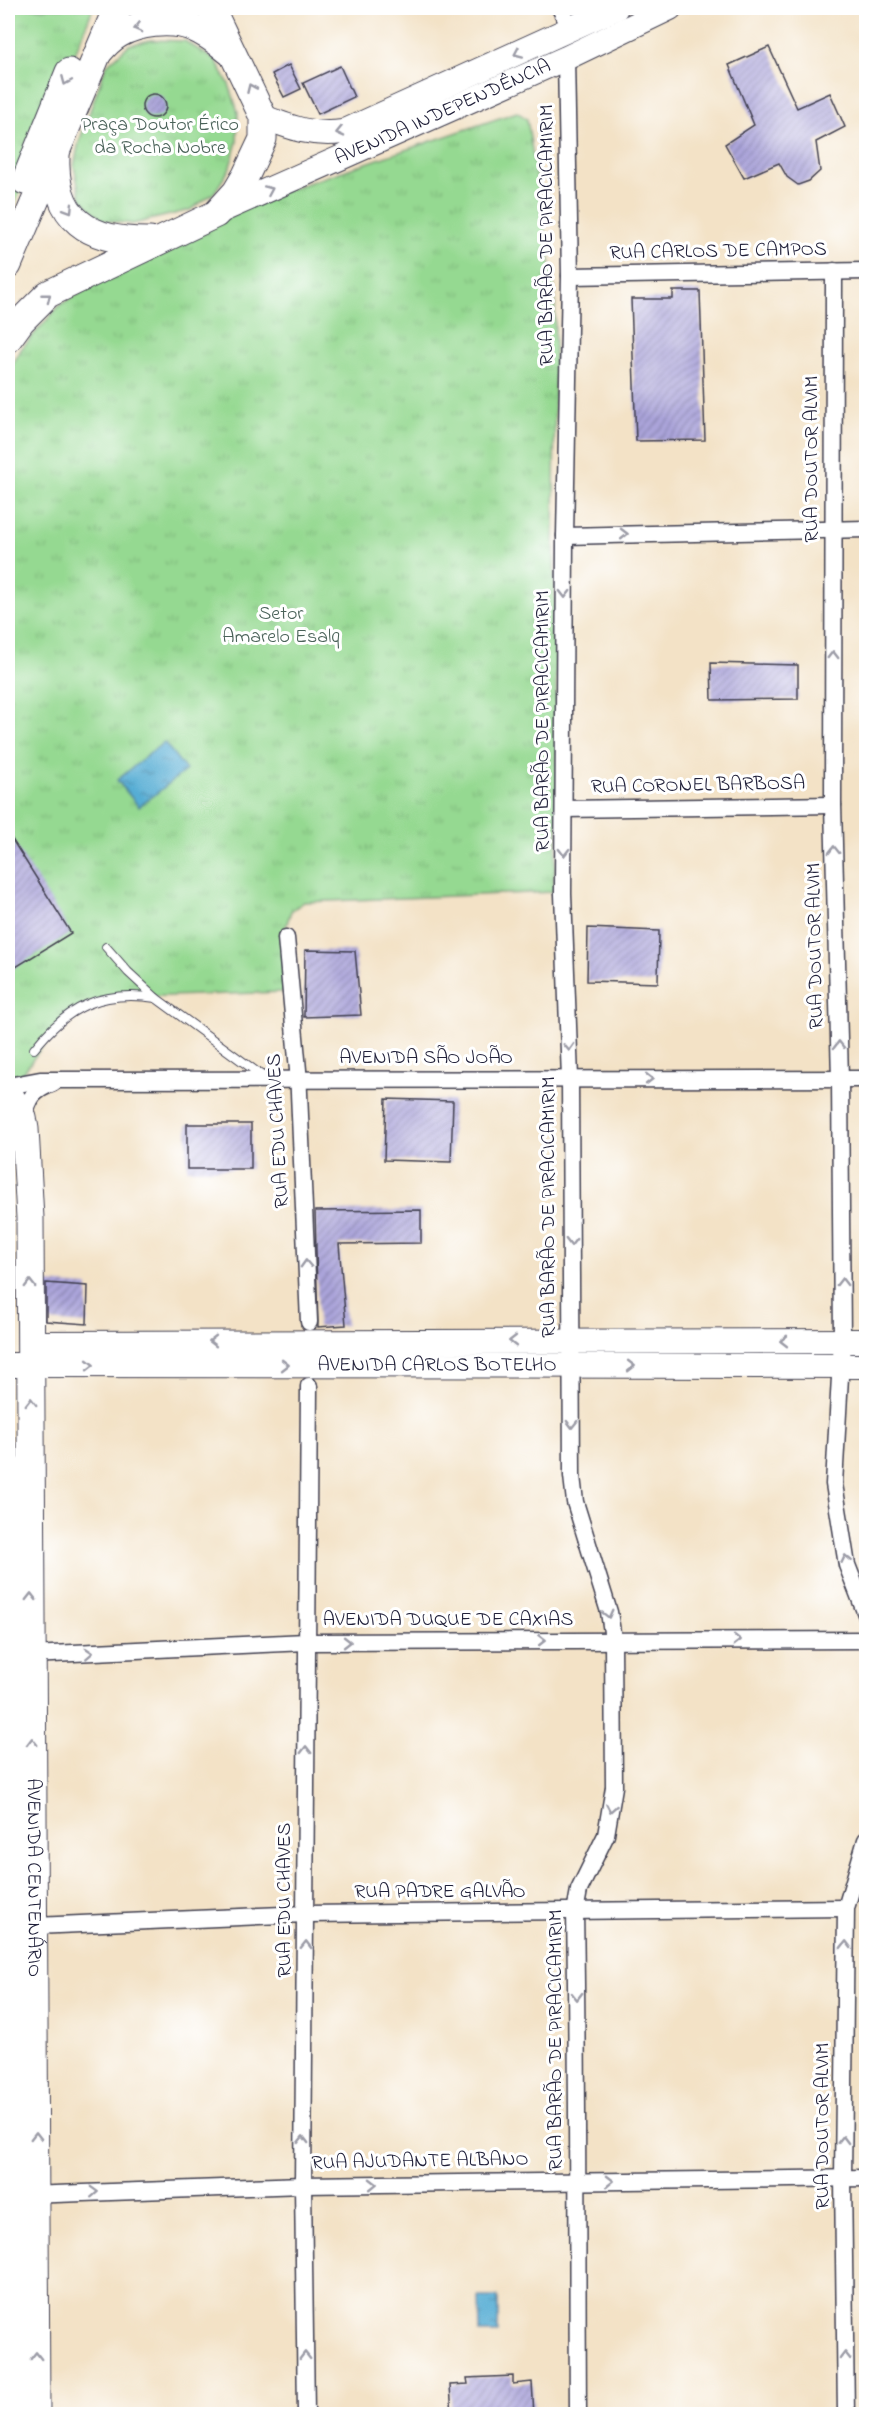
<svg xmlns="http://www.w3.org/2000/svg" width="874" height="2422" font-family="'Indie Flower',sans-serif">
<defs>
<pattern id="park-tufts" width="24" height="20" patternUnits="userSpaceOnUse" patternTransform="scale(1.5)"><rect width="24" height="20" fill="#95d991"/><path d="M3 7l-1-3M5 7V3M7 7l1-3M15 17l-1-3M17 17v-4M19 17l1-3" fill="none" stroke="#80ba7e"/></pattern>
<pattern id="water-ripples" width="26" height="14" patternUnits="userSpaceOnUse" patternTransform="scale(1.5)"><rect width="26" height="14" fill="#57add4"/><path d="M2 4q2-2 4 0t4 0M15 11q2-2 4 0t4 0" fill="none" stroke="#488cad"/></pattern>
<pattern id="building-hatch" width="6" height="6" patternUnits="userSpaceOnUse" patternTransform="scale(1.5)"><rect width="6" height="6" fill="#aba4da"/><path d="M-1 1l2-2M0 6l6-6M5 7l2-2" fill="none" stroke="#8b85b2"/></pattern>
</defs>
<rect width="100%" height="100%" fill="#fff"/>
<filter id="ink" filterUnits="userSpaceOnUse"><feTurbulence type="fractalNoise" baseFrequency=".0167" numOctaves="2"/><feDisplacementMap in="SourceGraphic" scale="12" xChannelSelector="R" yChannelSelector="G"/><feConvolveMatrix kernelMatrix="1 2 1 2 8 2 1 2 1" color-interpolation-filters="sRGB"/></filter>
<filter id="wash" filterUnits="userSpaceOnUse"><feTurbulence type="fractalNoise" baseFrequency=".008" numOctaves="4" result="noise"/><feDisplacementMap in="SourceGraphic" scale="24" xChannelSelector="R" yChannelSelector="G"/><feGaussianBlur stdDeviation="1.35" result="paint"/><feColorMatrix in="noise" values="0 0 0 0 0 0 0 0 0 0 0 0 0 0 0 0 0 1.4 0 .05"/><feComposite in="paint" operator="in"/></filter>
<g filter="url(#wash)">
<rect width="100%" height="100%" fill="#f3e2c6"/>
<g fill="url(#park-tufts)" stroke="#5c7e66" stroke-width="1.5">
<polygon points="8,8 93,8 8,222"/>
<polygon points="151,40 185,41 215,60 229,84 238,112 237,142 229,170 214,193 190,210 133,224 102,220 81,199 74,166 79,142 106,66 129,45"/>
<path d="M517,112l10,7 28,173 -1,259 4,271 -5,70 -249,10 -13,9 -6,18 -1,63 -174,6c-49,11 -76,59 -102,98v-723l14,-25 39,-44 155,-90z"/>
</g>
<g fill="url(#water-ripples)" stroke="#3c6888" stroke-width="1.5">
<polygon points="164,742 186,770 139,807 117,780"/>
<polygon points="479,2297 498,2297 498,2333 480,2333"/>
</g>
<g id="blocks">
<g fill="url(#building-hatch)">
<polygon points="769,47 797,108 830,93 845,127 816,142 820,171 809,181 798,185 787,177 779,163 744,178 725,144 754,125 729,65"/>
<polygon points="289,65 301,89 284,97 272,74"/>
<polygon points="340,66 354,97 318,114 303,83"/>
<circle cx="154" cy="106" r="12"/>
<polygon points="673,291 700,291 705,440 636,441 631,299 673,299"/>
<polygon points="711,663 798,665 798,699 712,700"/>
<polygon points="8,833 71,933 8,972"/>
<polygon points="588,928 659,931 658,983 587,981"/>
<polygon points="305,950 355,951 361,1015 304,1017"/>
<polygon points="386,1099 453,1101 451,1162 384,1160"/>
<rect x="187" y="1124" width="64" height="45"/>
<polygon points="421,1210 421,1243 339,1244 346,1325 318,1327 315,1211"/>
<polygon points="46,1283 88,1286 87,1324 46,1321"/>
<polygon points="513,2376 513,2384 532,2382 534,2415 452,2415 450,2385 468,2384 467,2378"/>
</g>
</g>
</g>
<g filter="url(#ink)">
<use href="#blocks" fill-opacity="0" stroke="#413f50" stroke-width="1.5"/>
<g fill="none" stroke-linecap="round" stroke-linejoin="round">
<defs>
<g id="service">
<polyline points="106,947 128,972 156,998"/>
<path d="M34,1049c34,-43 67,-59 122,-51l109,80"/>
</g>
<g id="minor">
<polyline points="560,8 571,29"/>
<path d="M566,58l4,218 -5,260 -2,358 7,184 2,398 3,26 34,110 4,27 1,148 -8,48 -27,55 -4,22c3,168 2,335 3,502"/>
<polyline points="834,271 833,805 840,1079 842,1341 834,1484 847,1565 866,1614"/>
<polyline points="570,276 866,271"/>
<polyline points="565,536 866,529"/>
<polyline points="564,809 833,805"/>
<polyline points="286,938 298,1070 309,1322"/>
<polyline points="8,1086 40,1080 866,1079"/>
<path d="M23,1118c7,-21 9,-27 30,-35"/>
<polyline points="31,1655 306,1642 866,1640"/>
<polyline points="35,1926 306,1914 846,1908"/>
<polyline points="28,2195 303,2185 866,2178"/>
<polyline points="306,2414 303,2185 309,1386"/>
<polyline points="846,2414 843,2178 846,1908 866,1840"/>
</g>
<g id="secondary">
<path d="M263,117c29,11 49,19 80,15l273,-124"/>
<path id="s1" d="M218,212l348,-154 104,-50"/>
<polyline points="31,1343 866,1341"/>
<path id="s2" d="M8,1365l858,1"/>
</g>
<g id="trunk">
<path d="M98,53c6,-7 12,-14 21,-19 19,-11 51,-15 72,-7 15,6 27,15 39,25"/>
<path d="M56,154c-3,66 33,88 94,87"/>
<polyline points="25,181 69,72"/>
<polyline points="8,265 117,8"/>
<polyline points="8,339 21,321 48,294 216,214 236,192 246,175 263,139 263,117 211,8"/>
<path id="s3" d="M8,1092l15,26 2,11 5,89 6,1196"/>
<polyline points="8,1468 12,2414"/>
</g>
</defs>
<use href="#service" stroke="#413f50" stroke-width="10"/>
<use href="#minor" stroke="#413f50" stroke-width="19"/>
<use href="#secondary" stroke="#413f50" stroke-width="26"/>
<use href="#trunk" stroke="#413f50" stroke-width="29"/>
<use href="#service" stroke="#fff" stroke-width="8"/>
<use href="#minor" stroke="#fff" stroke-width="16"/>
<use href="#secondary" stroke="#fff" stroke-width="24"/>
<use href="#trunk" stroke="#fff" stroke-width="27"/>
</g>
<defs><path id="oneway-chevron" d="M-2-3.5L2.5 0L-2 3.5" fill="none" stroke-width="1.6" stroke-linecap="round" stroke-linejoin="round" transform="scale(1.5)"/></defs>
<g stroke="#9c9ca7">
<use href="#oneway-chevron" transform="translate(138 28) rotate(166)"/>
<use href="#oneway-chevron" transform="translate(518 53) rotate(156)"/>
<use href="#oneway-chevron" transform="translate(66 81) rotate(113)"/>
<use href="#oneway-chevron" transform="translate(251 88) rotate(-114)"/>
<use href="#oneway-chevron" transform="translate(340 132) rotate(167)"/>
<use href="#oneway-chevron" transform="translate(269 190) rotate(-24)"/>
<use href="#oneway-chevron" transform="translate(69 209) rotate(59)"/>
<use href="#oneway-chevron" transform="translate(47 297) rotate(-38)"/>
<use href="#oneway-chevron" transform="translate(624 534) rotate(-1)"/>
<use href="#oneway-chevron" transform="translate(565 594) rotate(90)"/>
<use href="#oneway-chevron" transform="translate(833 655) rotate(-90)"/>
<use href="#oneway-chevron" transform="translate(834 850) rotate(-91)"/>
<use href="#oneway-chevron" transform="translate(564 852) rotate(90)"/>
<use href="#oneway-chevron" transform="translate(839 1045) rotate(-91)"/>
<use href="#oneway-chevron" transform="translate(569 1047) rotate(88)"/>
<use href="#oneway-chevron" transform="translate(649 1079)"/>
<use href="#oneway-chevron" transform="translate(571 1242) rotate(90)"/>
<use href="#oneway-chevron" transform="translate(306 1264) rotate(-92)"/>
<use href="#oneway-chevron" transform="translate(842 1282) rotate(-90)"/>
<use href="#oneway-chevron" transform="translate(30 1284) rotate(-90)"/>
<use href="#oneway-chevron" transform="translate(213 1341) rotate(180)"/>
<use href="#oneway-chevron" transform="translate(513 1341) rotate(-180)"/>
<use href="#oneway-chevron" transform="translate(784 1341) rotate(180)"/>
<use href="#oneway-chevron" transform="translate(90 1365)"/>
<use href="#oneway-chevron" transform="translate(285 1365)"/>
<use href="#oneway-chevron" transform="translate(631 1366)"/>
<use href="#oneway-chevron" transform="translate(31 1402) rotate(-90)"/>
<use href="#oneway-chevron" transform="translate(572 1424) rotate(91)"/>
<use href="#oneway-chevron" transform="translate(846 1559) rotate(-102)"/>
<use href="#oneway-chevron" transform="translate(31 1597) rotate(-90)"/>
<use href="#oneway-chevron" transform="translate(608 1614) rotate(76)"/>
<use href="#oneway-chevron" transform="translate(542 1640)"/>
<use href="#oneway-chevron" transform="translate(737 1640)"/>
<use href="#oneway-chevron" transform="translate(347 1642)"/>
<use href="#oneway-chevron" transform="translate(89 1653) rotate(-3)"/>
<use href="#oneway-chevron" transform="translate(32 1742) rotate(-91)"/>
<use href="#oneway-chevron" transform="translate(306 1750) rotate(-90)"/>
<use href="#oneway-chevron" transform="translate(611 1808) rotate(100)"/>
<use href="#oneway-chevron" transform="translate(306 1945) rotate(-89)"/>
<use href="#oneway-chevron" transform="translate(846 1945) rotate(-89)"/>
<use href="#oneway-chevron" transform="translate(577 1996) rotate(89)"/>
<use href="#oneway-chevron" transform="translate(36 2136) rotate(-90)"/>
<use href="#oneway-chevron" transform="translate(303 2140) rotate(-89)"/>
<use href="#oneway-chevron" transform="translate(843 2140) rotate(-89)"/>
<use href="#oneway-chevron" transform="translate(610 2181) rotate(-1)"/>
<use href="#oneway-chevron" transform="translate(373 2184) rotate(-1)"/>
<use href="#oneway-chevron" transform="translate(94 2192) rotate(-2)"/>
<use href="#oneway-chevron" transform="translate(36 2356) rotate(-90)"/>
<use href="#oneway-chevron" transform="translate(305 2356) rotate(-91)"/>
<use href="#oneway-chevron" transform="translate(845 2356) rotate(-91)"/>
</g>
</g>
<g text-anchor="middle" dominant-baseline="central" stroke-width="6" stroke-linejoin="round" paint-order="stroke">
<g font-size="20" fill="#22223b" stroke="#fff">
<text stroke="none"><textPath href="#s1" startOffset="246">AVENIDA INDEPENDÊNCIA</textPath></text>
<text transform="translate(547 235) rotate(-90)">RUA BARÃO DE PIRACICAMIRIM</text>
<text transform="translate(718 252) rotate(-1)">RUA CARLOS DE CAMPOS</text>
<text transform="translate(812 459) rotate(-90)">RUA DOUTOR ALVIM</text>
<text transform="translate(543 721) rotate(-90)">RUA BARÃO DE PIRACICAMIRIM</text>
<text transform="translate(698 786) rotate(-1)">RUA CORONEL BARBOSA</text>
<text transform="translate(816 946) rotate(-91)">RUA DOUTOR ALVIM</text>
<text x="426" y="1058">AVENIDA SÃO JOÃO</text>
<text transform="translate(279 1131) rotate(-93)">RUA EDU CHAVES</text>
<text transform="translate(549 1207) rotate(-90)">RUA BARÃO DE PIRACICAMIRIM</text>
<text stroke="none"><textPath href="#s2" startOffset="429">AVENIDA CARLOS BOTELHO</textPath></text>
<text x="448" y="1620">AVENIDA DUQUE DE CAXIAS</text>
<text stroke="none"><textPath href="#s3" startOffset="790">AVENIDA CENTENÁRIO</textPath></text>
<text x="440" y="1892">RUA PADRE GALVÃO</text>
<text transform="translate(285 1900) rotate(-90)">RUA EDU CHAVES</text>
<text transform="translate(556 2040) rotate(-90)">RUA BARÃO DE PIRACICAMIRIM</text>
<text transform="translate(823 2126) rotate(-90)">RUA DOUTOR ALVIM</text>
<text transform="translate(420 2162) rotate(-1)">RUA AJUDANTE ALBANO</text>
</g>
<g font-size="20" fill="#4a6259" stroke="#fff">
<text x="160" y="125">Praça Doutor Érico<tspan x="160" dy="23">da Rocha Nobre</tspan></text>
<text x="281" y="614">Setor<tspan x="281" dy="23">Amarelo Esalq</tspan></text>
</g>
</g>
<rect width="874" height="2422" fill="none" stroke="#fff" stroke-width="30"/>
</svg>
